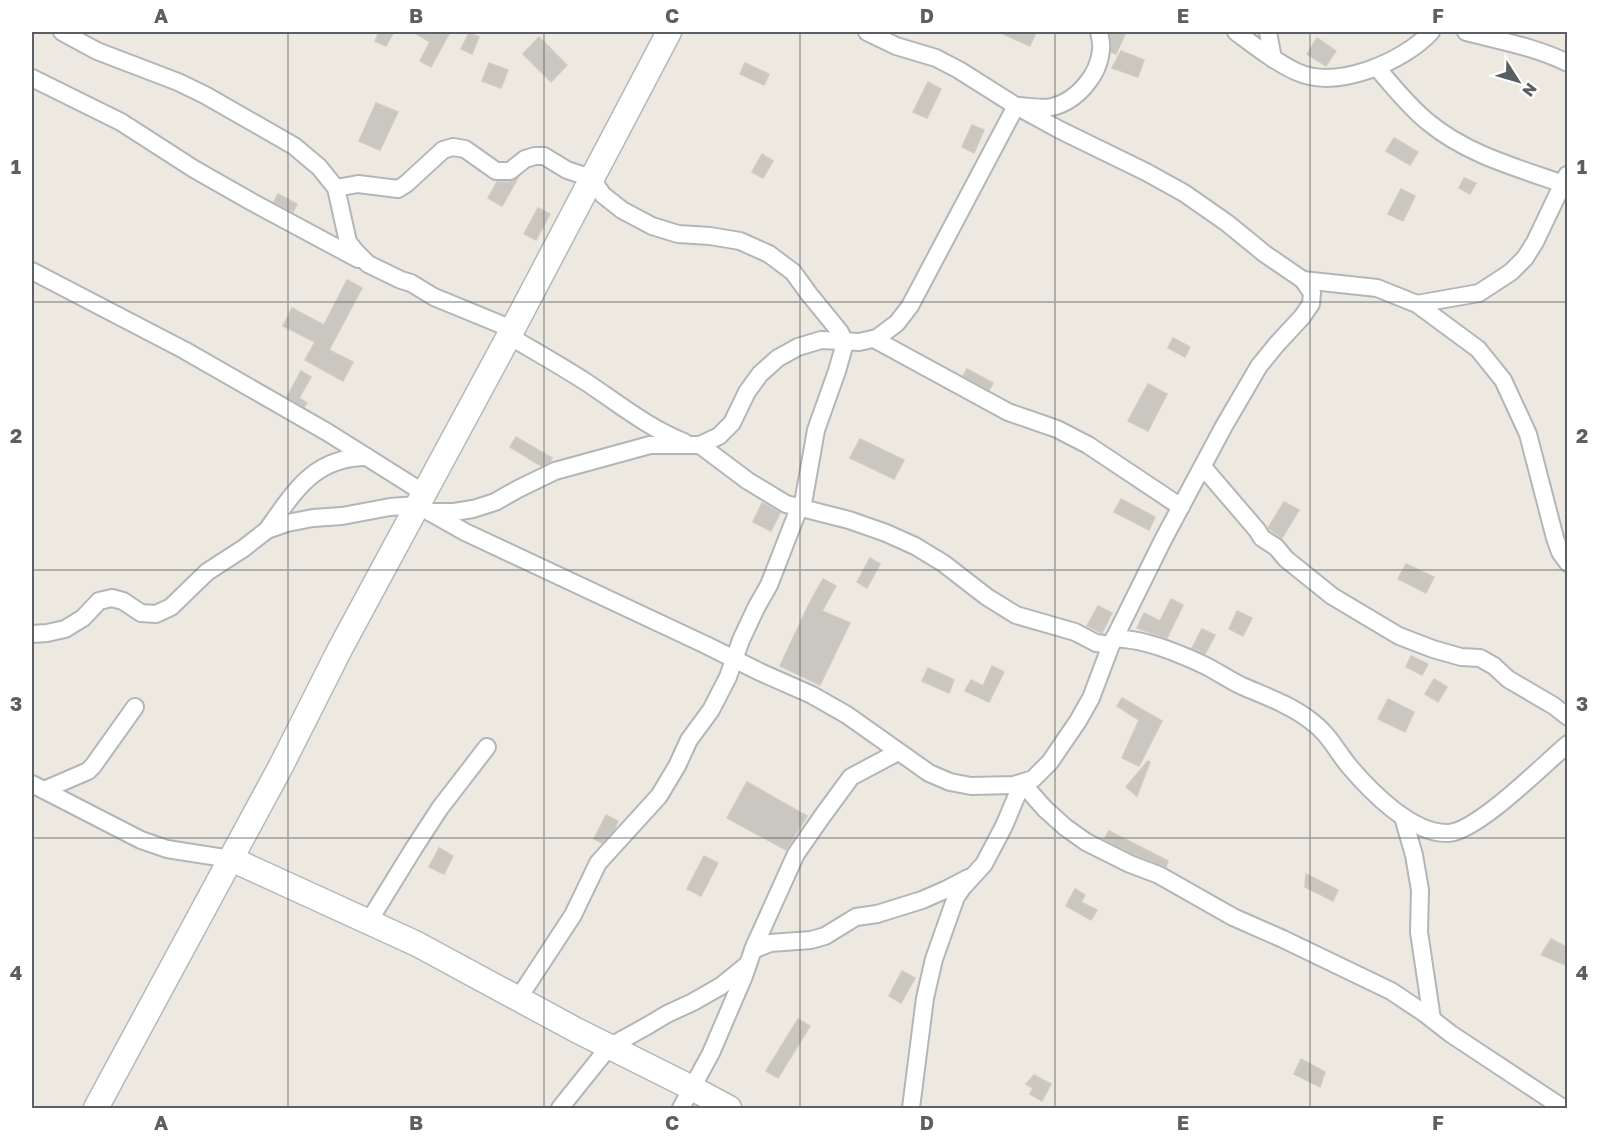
<svg xmlns="http://www.w3.org/2000/svg" width="1599" height="1140" font-family="'Golos Text',sans-serif">
<rect width="100%" height="100%" fill="#ede9e1"/>
<g fill="#cac6c0" stroke="#d2cabf" stroke-width="1.5">
<polygon points="379,32 394,32 386,46 375,41"/>
<polygon points="413,32 450,32 431,67 420,61 430,42"/>
<polygon points="999,32 1036,32 1030,46"/>
<polygon points="1110,32 1126,32 1116,54 1111,52"/>
<polygon points="469,33 479,37 472,54 461,49"/>
<polygon points="539,37 567,65 551,82 523,54"/>
<polygon points="1317,38 1336,51 1326,66 1307,54"/>
<polygon points="1121,51 1144,60 1138,77 1112,68"/>
<polygon points="489,63 508,70 501,88 482,81"/>
<polygon points="745,63 769,74 764,85 740,74"/>
<polygon points="928,82 941,89 927,118 913,112"/>
<polygon points="376,103 398,112 380,150 359,141"/>
<polygon points="972,125 984,130 974,153 962,147"/>
<polygon points="1394,138 1418,152 1410,165 1386,151"/>
<polygon points="762,154 773,161 763,178 752,172"/>
<polygon points="518,178 502,206 488,198 497,182 510,182"/>
<polygon points="1464,178 1476,183 1470,194 1459,188"/>
<polygon points="1401,189 1415,196 1403,221 1388,214"/>
<polygon points="278,194 297,204 293,212 274,202"/>
<polygon points="538,208 550,214 536,240 524,234"/>
<polygon points="347,280 362,288 329,350 353,362 343,381 305,360 315,342 283,326 292,308 324,325"/>
<polygon points="1173,338 1190,347 1185,357 1168,348"/>
<polygon points="967,369 993,383 989,390 963,376"/>
<polygon points="301,371 311,377 299,398 307,403 304,407 287,397"/>
<polygon points="1148,384 1167,394 1148,431 1128,421"/>
<polygon points="516,437 552,458 550,462 541,466 510,447"/>
<polygon points="860,439 904,460 894,479 850,458"/>
<polygon points="1121,499 1155,517 1149,530 1114,512"/>
<polygon points="1284,502 1299,510 1282,538 1268,528"/>
<polygon points="762,503 780,513 771,531 753,522"/>
<polygon points="870,558 880,564 867,588 857,582"/>
<polygon points="1406,564 1434,577 1426,593 1398,579"/>
<polygon points="823,579 836,586 822,611 850,623 820,685 780,666 809,604"/>
<polygon points="1171,599 1183,605 1167,638 1137,628 1144,613 1160,621"/>
<polygon points="1098,606 1112,613 1102,633 1087,626"/>
<polygon points="1237,611 1252,618 1243,636 1229,629"/>
<polygon points="1202,629 1215,635 1205,654 1192,648"/>
<polygon points="1411,656 1428,664 1422,675 1406,667"/>
<polygon points="992,666 1004,672 989,702 965,691 971,680 983,686"/>
<polygon points="928,668 954,680 949,693 922,681"/>
<polygon points="1434,679 1447,687 1438,702 1425,694"/>
<polygon points="1122,698 1162,721 1139,766 1122,758 1139,720 1117,706"/>
<polygon points="1388,699 1414,712 1405,732 1378,719"/>
<polygon points="1148,761 1150,762 1137,796 1126,787"/>
<polygon points="747,782 807,816 786,850 727,818"/>
<polygon points="606,815 618,821 614,830 602,843 594,839"/>
<polygon points="1109,831 1168,861 1166,867 1134,854 1104,839"/>
<polygon points="439,848 453,856 444,874 429,867"/>
<polygon points="704,856 718,863 701,896 687,889"/>
<polygon points="1306,874 1338,890 1333,901 1305,887"/>
<polygon points="1075,889 1085,895 1081,902 1097,910 1091,920 1066,906"/>
<polygon points="1551,939 1568,948 1568,966 1541,955"/>
<polygon points="902,971 915,978 901,1003 889,996"/>
<polygon points="798,1019 810,1026 778,1078 766,1071"/>
<polygon points="1301,1059 1325,1072 1320,1087 1294,1074"/>
<polygon points="1034,1075 1051,1084 1042,1101 1030,1094 1033,1088 1026,1084"/>
</g>
<g fill="none" stroke-linecap="round" stroke-linejoin="round">
<defs>
<g id="street">
<polyline points="62,32 97,51 178,82 205,95 294,146 319,167 336,188 348,242 357,253 368,264 401,280 411,283 434,297 512,329"/>
<path d="M1236,32c19,14 39,30 61,40 40,18 106,-10 134,-40"/>
<polyline points="1268,32 1273,59"/>
<path d="M1466,32c35,9 69,15 102,31"/>
<path d="M1377,68c16,18 32,39 51,54 38,32 90,46 135,62"/>
<polyline points="32,78 121,122 194,169 252,202 358,259"/>
<path d="M1020,106c10,1 22,3 32,1 25,-6 47,-32 49,-57 1,-6 -1,-13 -2,-18"/>
<polyline points="336,188 358,184 398,189 406,184 443,150 453,147 465,149 496,171 510,171 525,159 535,156 544,156 567,170 591,178 603,195 622,210 652,226 678,234 710,236 740,241 769,254 793,272 809,294 840,332 845,343 837,371 816,430 802,509"/>
<polyline points="32,271 184,350 327,432 424,493"/>
<polyline points="1303,280 1377,288 1417,304 1478,349 1503,380 1528,434 1555,538 1560,552 1568,563"/>
<polyline points="1417,304 1479,293 1511,272 1525,258 1535,242 1567,175"/>
<path d="M509,336c27,16 54,31 80,48 31,21 60,44 95,58"/>
<polyline points="874,339 1008,412 1057,429 1088,445 1181,507"/>
<polyline points="700,445 748,481 786,504 849,520 886,533 915,546 943,563 987,597 1016,615 1075,632 1096,643 1111,645"/>
<polyline points="1203,467 1257,530 1262,538 1276,547 1286,559 1332,596 1399,636 1433,649 1461,657 1480,658 1494,666 1508,679 1554,706 1568,717"/>
<polyline points="430,512 454,512 473,509 495,502 518,489 555,471 650,445 700,445 719,436 732,423 747,392 760,374 778,358 798,347 821,340 859,342 877,338 897,323 910,306 1016,106"/>
<path d="M267,530c28,-39 47,-73 100,-73"/>
<polyline points="32,634 47,633 65,629 83,618 99,601 112,598 123,601 141,613 156,614 171,607 207,572 244,548 267,530 287,523 313,518 342,516 390,507 417,505 465,532 706,645 760,672 812,695 847,715 929,773 950,782 971,786 1014,785 1033,779 1050,762 1078,721 1091,698 1111,645 1163,540 1224,426 1259,366 1277,344 1302,317 1311,304 1312,293 1303,280 1265,254 1227,223 1184,193 1146,172 1060,130 1016,106 959,70 936,58 896,46 867,32"/>
<path d="M1114,638c11,1 22,2 32,5 20,5 41,14 60,23 12,6 23,14 36,20 23,10 49,19 69,35 17,12 25,29 38,45 22,26 63,68 99,67 29,-1 96,-69 120,-89"/>
<polyline points="32,784 141,840 167,849 231,859"/>
<polyline points="44,790 88,771 93,766 135,707"/>
<polyline points="1403,817 1414,855 1420,890 1419,932 1432,1019"/>
<polyline points="369,921 414,848 440,808 487,747"/>
<polyline points="753,950 770,943 811,940 825,936 856,917 877,914 922,900 945,890 968,878"/>
<polyline points="518,999 573,915 598,863 659,796 677,766 689,740 711,710 728,677 741,640 756,608 769,585 799,508"/>
<polyline points="560,1108 609,1047 647,1026 667,1014 693,1002 721,986 748,964"/>
<polyline points="681,1108 711,1053 744,976 754,947 796,854 821,818 851,777 898,752"/>
<polyline points="911,1108 925,998 934,959 956,897 963,887 984,864 1004,826 1022,783 1045,809 1065,827 1086,842 1130,864 1159,875 1233,917 1283,939 1391,991 1424,1013 1451,1034 1563,1108"/>
</g>
<g id="secondary">
<polyline points="231,859 417,944 576,1030 692,1088 729,1108"/>
<polyline points="96,1108 281,766 340,649 509,336 669,32"/>
</g>
</defs>
<use href="#street" stroke="#b2b6b9" stroke-width="20"/>
<use href="#secondary" stroke="#b3b8bd" stroke-width="27"/>
<use href="#street" stroke="#fff" stroke-width="16"/>
<use href="#secondary" stroke="#fff" stroke-width="24"/>
</g>
<path fill="none" stroke="#5a5f63" stroke-width="1.5" stroke-opacity="0.55" d="M288,32v1076M544,32v1076M800,32v1076M1055,32v1076M1310,32v1076M32,302h1536M32,570h1536M32,838h1536"/>
<rect width="1599" height="1140" fill="none" stroke="#ffffff" stroke-width="66"/>
<g transform="translate(1518 81) rotate(127)" stroke="#ffffff" stroke-width="4.5" paint-order="stroke">
<path d="M0-4.5L10 22L0 15L-10 22Z" fill="#5a5f63"/>
<text y="-9" font-size="16" font-weight="bold" text-anchor="middle" fill="#5a5f63">N</text>
</g>
<rect x="33" y="33" width="1533" height="1074" fill="none" stroke="#5a5f63" stroke-width="2"/>
<g font-size="20" text-anchor="middle" font-weight="bold" fill="#5a5f63">
<text x="161" y="23">A</text>
<text x="416" y="23">B</text>
<text x="672" y="23">C</text>
<text x="927" y="23">D</text>
<text x="1183" y="23">E</text>
<text x="1438" y="23">F</text>
<text x="16" y="174">1</text>
<text x="1582" y="174">1</text>
<text x="16" y="443">2</text>
<text x="1582" y="443">2</text>
<text x="16" y="711">3</text>
<text x="1582" y="711">3</text>
<text x="16" y="980">4</text>
<text x="1582" y="980">4</text>
<text x="161" y="1130">A</text>
<text x="416" y="1130">B</text>
<text x="672" y="1130">C</text>
<text x="927" y="1130">D</text>
<text x="1183" y="1130">E</text>
<text x="1438" y="1130">F</text>
</g>
</svg>
